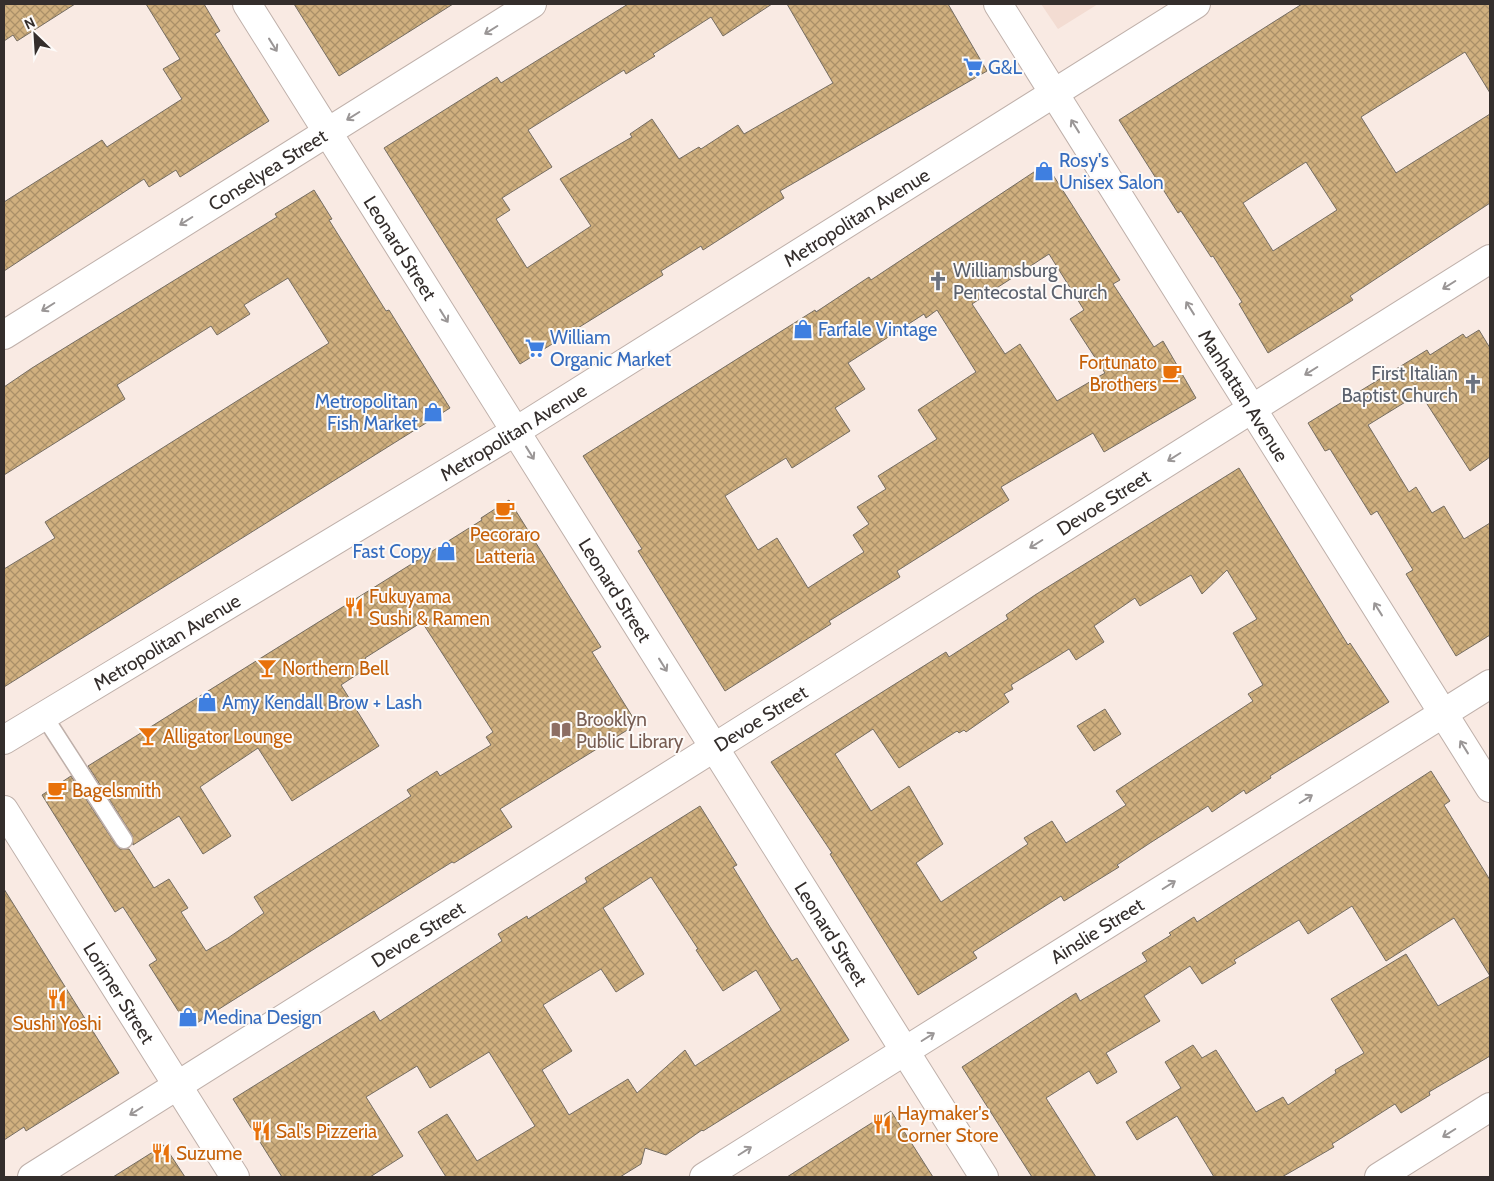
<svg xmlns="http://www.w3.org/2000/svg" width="1494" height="1181" font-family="Cabin,sans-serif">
<defs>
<pattern id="building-cross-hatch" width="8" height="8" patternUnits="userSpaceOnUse" patternTransform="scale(1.25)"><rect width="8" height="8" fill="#d0b07f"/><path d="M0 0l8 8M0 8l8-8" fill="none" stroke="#aa9068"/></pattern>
</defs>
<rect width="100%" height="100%" fill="#f9eae3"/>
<polygon fill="#f3dcd2" points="1041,4 1098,4 1058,29"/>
<g fill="url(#building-cross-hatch)" stroke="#756d62" fill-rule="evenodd">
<polygon points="4,4 75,4 17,41 13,35 4,41"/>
<polygon points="146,4 204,4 220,31 215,34 269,121 180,177 176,170 149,187 144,179 4,271 4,202 102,140 107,147 182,99 163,69 180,59"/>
<polygon points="294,4 453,4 339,76"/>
<polygon points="628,4 772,4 723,36 711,17 653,54 655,56 626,74 624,70 528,130 552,167 502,198 510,210 496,219 527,268 591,226 560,179 632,137 630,134 652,119 679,159 699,147 701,149 738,125 744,134 833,83 787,4 948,4 987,71 780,191 784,198 703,250 701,246 661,271 663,275 520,364 384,148 497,77 501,83"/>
<path d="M1302,4h188v89l-25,-41 -104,65 35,56 94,-59v89l-140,93 3,4 -85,53 -29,-49 3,-2 -29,-46 -2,1 -30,-46 -3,2 -59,-93zM1306,162l31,48 -64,41 -30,-48z"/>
<path d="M1046,164l74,116 -7,4 41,63 9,-6 33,57 -92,54 -11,-19 -92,54 8,13 -112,71 3,6 -71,44 2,3 -106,67 -87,-140 4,-2 -59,-93 232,-146 1,2 53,-35 2,3zM1049,254l35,56 -14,9 35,54 -48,28 -37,-57 -15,10 -33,-50zM937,310l39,62 -58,38 19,29 -59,37 8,13 -29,18 12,17 -16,11 11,17 -56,36 -31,-50 -19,12 -33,-54 61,-38 6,10 58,-37 -15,-23 30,-19 -17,-26 76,-49 2,4z"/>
<polygon points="314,190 332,219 329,220 386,311 389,310 450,408 4,687 4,569 55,538 45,522 329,343 288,278 244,305 250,314 217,335 211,326 117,385 125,399 4,475 4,387 32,368 277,217 275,214"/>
<polygon points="1479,330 1490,348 1490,457 1470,471 1420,393 1368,425 1409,492 1416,487 1432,513 1444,506 1464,539 1490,523 1490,635 1456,656 1406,574 1413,570 1377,511 1371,515 1330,449 1325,451 1308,423 1427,350 1430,355 1463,334 1466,338"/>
<path d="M1239,468l109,177 2,-2 39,59 -119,74 1,2 -25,16 -2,-4 -32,22 -4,-6 -58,37 -33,22 2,2 -55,34 -3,-5 -88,56 4,6 -59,37 -88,-141 2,-1 -61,-91 175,-110 3,5 59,-38 -2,-4 29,-20zM1227,570l30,49 -24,14 30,52 -15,9 5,7 -137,90 10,14 -60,38 -14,-22 -28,17 4,6 -87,58 -25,-39 27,-19 -34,-58 -38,25 -36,-57 38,-25 26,39 58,-37 2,2 5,-3 2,2 43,-30 -5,-8 9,-5 -2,-4 39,-24 19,-12 7,11 28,-18 -10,-16 41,-28 5,8 51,-31 11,19z"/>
<polygon points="509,500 601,647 592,652 637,724 500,809 512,827 454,863 452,862 189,1028 149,965 157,960 123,907 115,912 42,795 71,776 116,845 120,849 129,849 154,888 169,879 188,908 181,912 206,951 228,938 264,913 254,897 411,796 407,790 437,771 440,776 491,745 486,737 493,732 422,622 365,658 370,666 341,685 379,746 292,801 258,748 200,787 231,836 203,854 179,816 133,845 132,835 88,766 482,520 481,518"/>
<polygon points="1105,709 1121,734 1094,751 1077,726"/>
<polygon points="1431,771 1450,801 1444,805 1490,880 1490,976 1454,918 1386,961 1352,906 1308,934 1299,920 1234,960 1236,963 1202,984 1190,966 1144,996 1160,1021 1106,1053 1117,1072 1097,1084 1089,1071 1046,1098 1096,1177 1032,1177 962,1067 1076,993 1080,1001 1147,961 1142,953 1171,935 1169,933 1194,917 1197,922"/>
<path d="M700,806l37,59 -4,2 37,60 22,34 5,-3 52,82 -146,91 -1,-1 -36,25 -21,-7 -4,16 -21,13h-174l-28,-45 29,-18 30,47 58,-35 -46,-74 -59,36 -13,-22 -51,31 37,59 -33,21h-88l-49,-78 141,-88 6,10 122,-80 -4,-7 29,-18 1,3 59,-37 -2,-4zM651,877l47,72 -2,1 27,41 33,-21 25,40 -86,56 -10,-16 -48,43 -9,-14 -59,36 -27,-45 30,-19 -29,-46 58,-36 15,23 28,-18 -41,-66z"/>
<polygon points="4,889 119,1073 26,1131 24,1127 4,1140"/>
<polygon points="1406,954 1438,1006 1490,976 1490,1056 1429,1092 1430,1095 1401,1113 1395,1104 1332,1144 1334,1147 1282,1177 1214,1177 1177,1116 1137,1140 1126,1122 1181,1088 1165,1062 1193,1045 1202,1058 1216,1050 1256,1112 1283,1097 1288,1105 1336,1073 1335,1070 1364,1053 1331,999"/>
<polygon points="891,1111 933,1177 787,1177 862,1129"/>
<polygon points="164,1145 185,1177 113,1177"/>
</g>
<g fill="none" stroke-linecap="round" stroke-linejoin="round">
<defs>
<polyline id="lane" points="44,716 124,840"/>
<g id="street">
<path id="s1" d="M247,4l737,1173"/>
<path id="s2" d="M998,4l492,784"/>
<path id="s3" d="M4,335l528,-331"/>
<path id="s4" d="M4,810l231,367"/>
<path id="s5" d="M32,1177l1458,-918"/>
<path id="s6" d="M704,1177l786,-493"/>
<polyline points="1379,1177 1490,1107"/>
</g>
<g id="secondary">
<path id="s7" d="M4,740l512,-309 680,-427"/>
</g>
</defs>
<use href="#lane" stroke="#bfb0aa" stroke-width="19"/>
<use href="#street" stroke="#bfb0aa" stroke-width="30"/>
<use href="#secondary" stroke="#bfb0aa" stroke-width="30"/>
<use href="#lane" stroke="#fff" stroke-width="16"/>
<use href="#street" stroke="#fff" stroke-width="28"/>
<use href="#secondary" stroke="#fff" stroke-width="28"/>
</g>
<defs><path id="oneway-shaft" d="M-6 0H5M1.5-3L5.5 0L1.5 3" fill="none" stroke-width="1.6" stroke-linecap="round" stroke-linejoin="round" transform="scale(1.25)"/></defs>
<g stroke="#9a9696">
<use href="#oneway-shaft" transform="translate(491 30) rotate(148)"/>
<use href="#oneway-shaft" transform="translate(273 45) rotate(58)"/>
<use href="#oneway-shaft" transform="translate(353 116) rotate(148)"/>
<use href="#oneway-shaft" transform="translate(1075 126) rotate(-122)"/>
<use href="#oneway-shaft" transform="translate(186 221) rotate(148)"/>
<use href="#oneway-shaft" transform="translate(1449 285) rotate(148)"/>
<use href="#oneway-shaft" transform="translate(48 307) rotate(148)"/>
<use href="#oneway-shaft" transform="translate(1190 308) rotate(-122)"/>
<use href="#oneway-shaft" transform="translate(444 316) rotate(58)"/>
<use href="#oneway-shaft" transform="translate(1311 371) rotate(148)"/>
<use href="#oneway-shaft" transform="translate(530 453) rotate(58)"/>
<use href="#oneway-shaft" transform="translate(1174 457) rotate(148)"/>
<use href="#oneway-shaft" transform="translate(1036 544) rotate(148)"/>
<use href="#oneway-shaft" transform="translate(1378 609) rotate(-122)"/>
<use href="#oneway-shaft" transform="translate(663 665) rotate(58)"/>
<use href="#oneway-shaft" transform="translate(1464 747) rotate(-122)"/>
<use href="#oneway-shaft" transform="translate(1306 799) rotate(-32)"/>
<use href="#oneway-shaft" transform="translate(1169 885) rotate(-32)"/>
<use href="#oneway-shaft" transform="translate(928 1037) rotate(-32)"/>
<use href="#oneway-shaft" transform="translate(136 1111) rotate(148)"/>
<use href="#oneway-shaft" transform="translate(1449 1133) rotate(148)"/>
<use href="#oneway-shaft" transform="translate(745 1151) rotate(-32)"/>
</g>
<defs>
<symbol id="supermarket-bare" viewBox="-9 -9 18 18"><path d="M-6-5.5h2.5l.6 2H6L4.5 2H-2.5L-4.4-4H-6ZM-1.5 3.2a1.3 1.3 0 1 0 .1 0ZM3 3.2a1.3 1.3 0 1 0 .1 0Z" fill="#3f7fe0" stroke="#fdfaf8" stroke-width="2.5" paint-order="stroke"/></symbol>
<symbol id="shop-bare" viewBox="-9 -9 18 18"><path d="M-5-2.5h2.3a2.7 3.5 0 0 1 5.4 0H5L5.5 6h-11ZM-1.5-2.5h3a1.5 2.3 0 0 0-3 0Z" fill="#3f7fe0" stroke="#fdfaf8" stroke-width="2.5" paint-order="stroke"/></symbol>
<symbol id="church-bare" viewBox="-9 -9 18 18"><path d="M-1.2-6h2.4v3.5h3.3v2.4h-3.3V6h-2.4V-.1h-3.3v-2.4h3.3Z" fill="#6b7280" stroke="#fdfaf8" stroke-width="2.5" paint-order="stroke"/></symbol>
<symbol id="cafe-bare" viewBox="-9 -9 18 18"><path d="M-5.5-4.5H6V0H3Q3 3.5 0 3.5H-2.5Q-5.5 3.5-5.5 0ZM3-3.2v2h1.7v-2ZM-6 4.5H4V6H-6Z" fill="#e8710a" stroke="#fdfaf8" stroke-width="2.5" paint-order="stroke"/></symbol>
<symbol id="restaurant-bare" viewBox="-9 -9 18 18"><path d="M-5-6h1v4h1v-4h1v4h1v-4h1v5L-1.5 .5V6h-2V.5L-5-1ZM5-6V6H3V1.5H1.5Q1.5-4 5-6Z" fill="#e8710a" stroke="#fdfaf8" stroke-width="2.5" paint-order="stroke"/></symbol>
<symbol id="bar-bare" viewBox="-9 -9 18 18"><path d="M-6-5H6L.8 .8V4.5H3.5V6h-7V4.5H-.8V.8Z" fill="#e8710a" stroke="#fdfaf8" stroke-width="2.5" paint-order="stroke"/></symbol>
<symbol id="library-bare" viewBox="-9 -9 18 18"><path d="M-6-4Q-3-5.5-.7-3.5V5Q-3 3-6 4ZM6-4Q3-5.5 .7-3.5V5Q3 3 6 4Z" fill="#8d6e63" stroke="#fdfaf8" stroke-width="2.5" paint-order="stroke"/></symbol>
</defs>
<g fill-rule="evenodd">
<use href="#supermarket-bare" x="959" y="53" width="28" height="28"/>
<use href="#shop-bare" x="1030" y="157" width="28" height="28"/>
<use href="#church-bare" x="924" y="267" width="28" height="28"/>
<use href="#shop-bare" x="789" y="315" width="28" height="28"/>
<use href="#supermarket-bare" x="521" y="334" width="28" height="28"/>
<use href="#cafe-bare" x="1158" y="359" width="28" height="28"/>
<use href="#church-bare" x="1459" y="370" width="28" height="28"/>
<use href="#shop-bare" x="419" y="398" width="28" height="28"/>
<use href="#cafe-bare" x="491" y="496" width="28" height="28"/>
<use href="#shop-bare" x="432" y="537" width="28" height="28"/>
<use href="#restaurant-bare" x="340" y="593" width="28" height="28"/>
<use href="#bar-bare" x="253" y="654" width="28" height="28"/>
<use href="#shop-bare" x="193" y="688" width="28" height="28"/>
<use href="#library-bare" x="547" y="716" width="28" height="28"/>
<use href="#bar-bare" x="134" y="722" width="28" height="28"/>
<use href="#cafe-bare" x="43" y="776" width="28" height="28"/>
<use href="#restaurant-bare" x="43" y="985" width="28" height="28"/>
<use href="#shop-bare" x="174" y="1003" width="28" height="28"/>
<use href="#restaurant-bare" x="868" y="1110" width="28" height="28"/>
<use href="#restaurant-bare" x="247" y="1117" width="28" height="28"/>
<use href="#restaurant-bare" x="147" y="1139" width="28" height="28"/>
</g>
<g text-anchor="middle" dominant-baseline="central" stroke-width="4" stroke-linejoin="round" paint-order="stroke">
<g font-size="19" fill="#366cbe" stroke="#fdfaf8" text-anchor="start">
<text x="988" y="67">G&amp;L</text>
<text x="1059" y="160">Rosy's<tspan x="1059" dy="22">Unisex Salon</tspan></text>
<text x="818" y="329">Farfale Vintage</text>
<text x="550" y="337">William<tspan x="550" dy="22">Organic Market</tspan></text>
<text x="418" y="401" text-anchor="end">Metropolitan<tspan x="418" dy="22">Fish Market</tspan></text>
<text x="431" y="551" text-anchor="end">Fast Copy</text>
<text x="222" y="702">Amy Kendall Brow + Lash</text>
<text x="203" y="1017">Medina Design</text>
</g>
<g font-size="19" fill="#342e2c" stroke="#fdfaf8">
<text stroke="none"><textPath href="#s3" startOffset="311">Conselyea Street</textPath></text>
<text stroke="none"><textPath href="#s7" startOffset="1000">Metropolitan Avenue</textPath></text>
<text stroke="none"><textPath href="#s1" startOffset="288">Leonard Street</textPath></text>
<text stroke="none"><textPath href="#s2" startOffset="462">Manhattan Avenue</textPath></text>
<text stroke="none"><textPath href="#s7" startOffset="595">Metropolitan Avenue</textPath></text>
<text stroke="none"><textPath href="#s5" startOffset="1266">Devoe Street</textPath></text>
<text stroke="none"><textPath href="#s1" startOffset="692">Leonard Street</textPath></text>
<text stroke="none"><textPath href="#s7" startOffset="190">Metropolitan Avenue</textPath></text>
<text stroke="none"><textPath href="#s5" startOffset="861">Devoe Street</textPath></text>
<text stroke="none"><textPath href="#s6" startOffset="464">Ainslie Street</textPath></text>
<text stroke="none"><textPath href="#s1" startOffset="1098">Leonard Street</textPath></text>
<text stroke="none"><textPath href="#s5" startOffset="456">Devoe Street</textPath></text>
<text stroke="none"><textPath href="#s4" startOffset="216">Lorimer Street</textPath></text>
</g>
<g font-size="19" fill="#5b616d" stroke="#fdfaf8" text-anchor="start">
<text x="953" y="270">Williamsburg<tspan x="953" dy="22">Pentecostal Church</tspan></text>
<text x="1458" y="373" text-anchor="end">First Italian<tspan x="1458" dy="22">Baptist Church</tspan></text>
</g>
<g font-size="19" fill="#c56008" stroke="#fdfaf8" text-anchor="start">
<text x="1157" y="362" text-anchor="end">Fortunato<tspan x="1157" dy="22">Brothers</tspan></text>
<text x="505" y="534" text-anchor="middle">Pecoraro<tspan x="505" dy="22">Latteria</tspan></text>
<text x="369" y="596">Fukuyama<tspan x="369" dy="22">Sushi &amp; Ramen</tspan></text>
<text x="282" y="668">Northern Bell</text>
<text x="163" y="736">Alligator Lounge</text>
<text x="72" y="790">Bagelsmith</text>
<text x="57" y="1023" text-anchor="middle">Sushi Yoshi</text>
<text x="897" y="1113">Haymaker's<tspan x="897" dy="22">Corner Store</tspan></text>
<text x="276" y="1131">Sal's Pizzeria</text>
<text x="176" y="1153">Suzume</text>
</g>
<g font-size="19" fill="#785e54" stroke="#fdfaf8" text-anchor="start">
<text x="576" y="719">Brooklyn<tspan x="576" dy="22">Public Library</tspan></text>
</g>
</g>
<rect width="1494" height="1181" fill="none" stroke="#342e2c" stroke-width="10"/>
<g transform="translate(35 35) rotate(335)" stroke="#fdfaf8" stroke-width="4" paint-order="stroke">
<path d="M0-4L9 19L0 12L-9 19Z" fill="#342e2c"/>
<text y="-8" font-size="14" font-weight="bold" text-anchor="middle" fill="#342e2c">N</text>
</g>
</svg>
